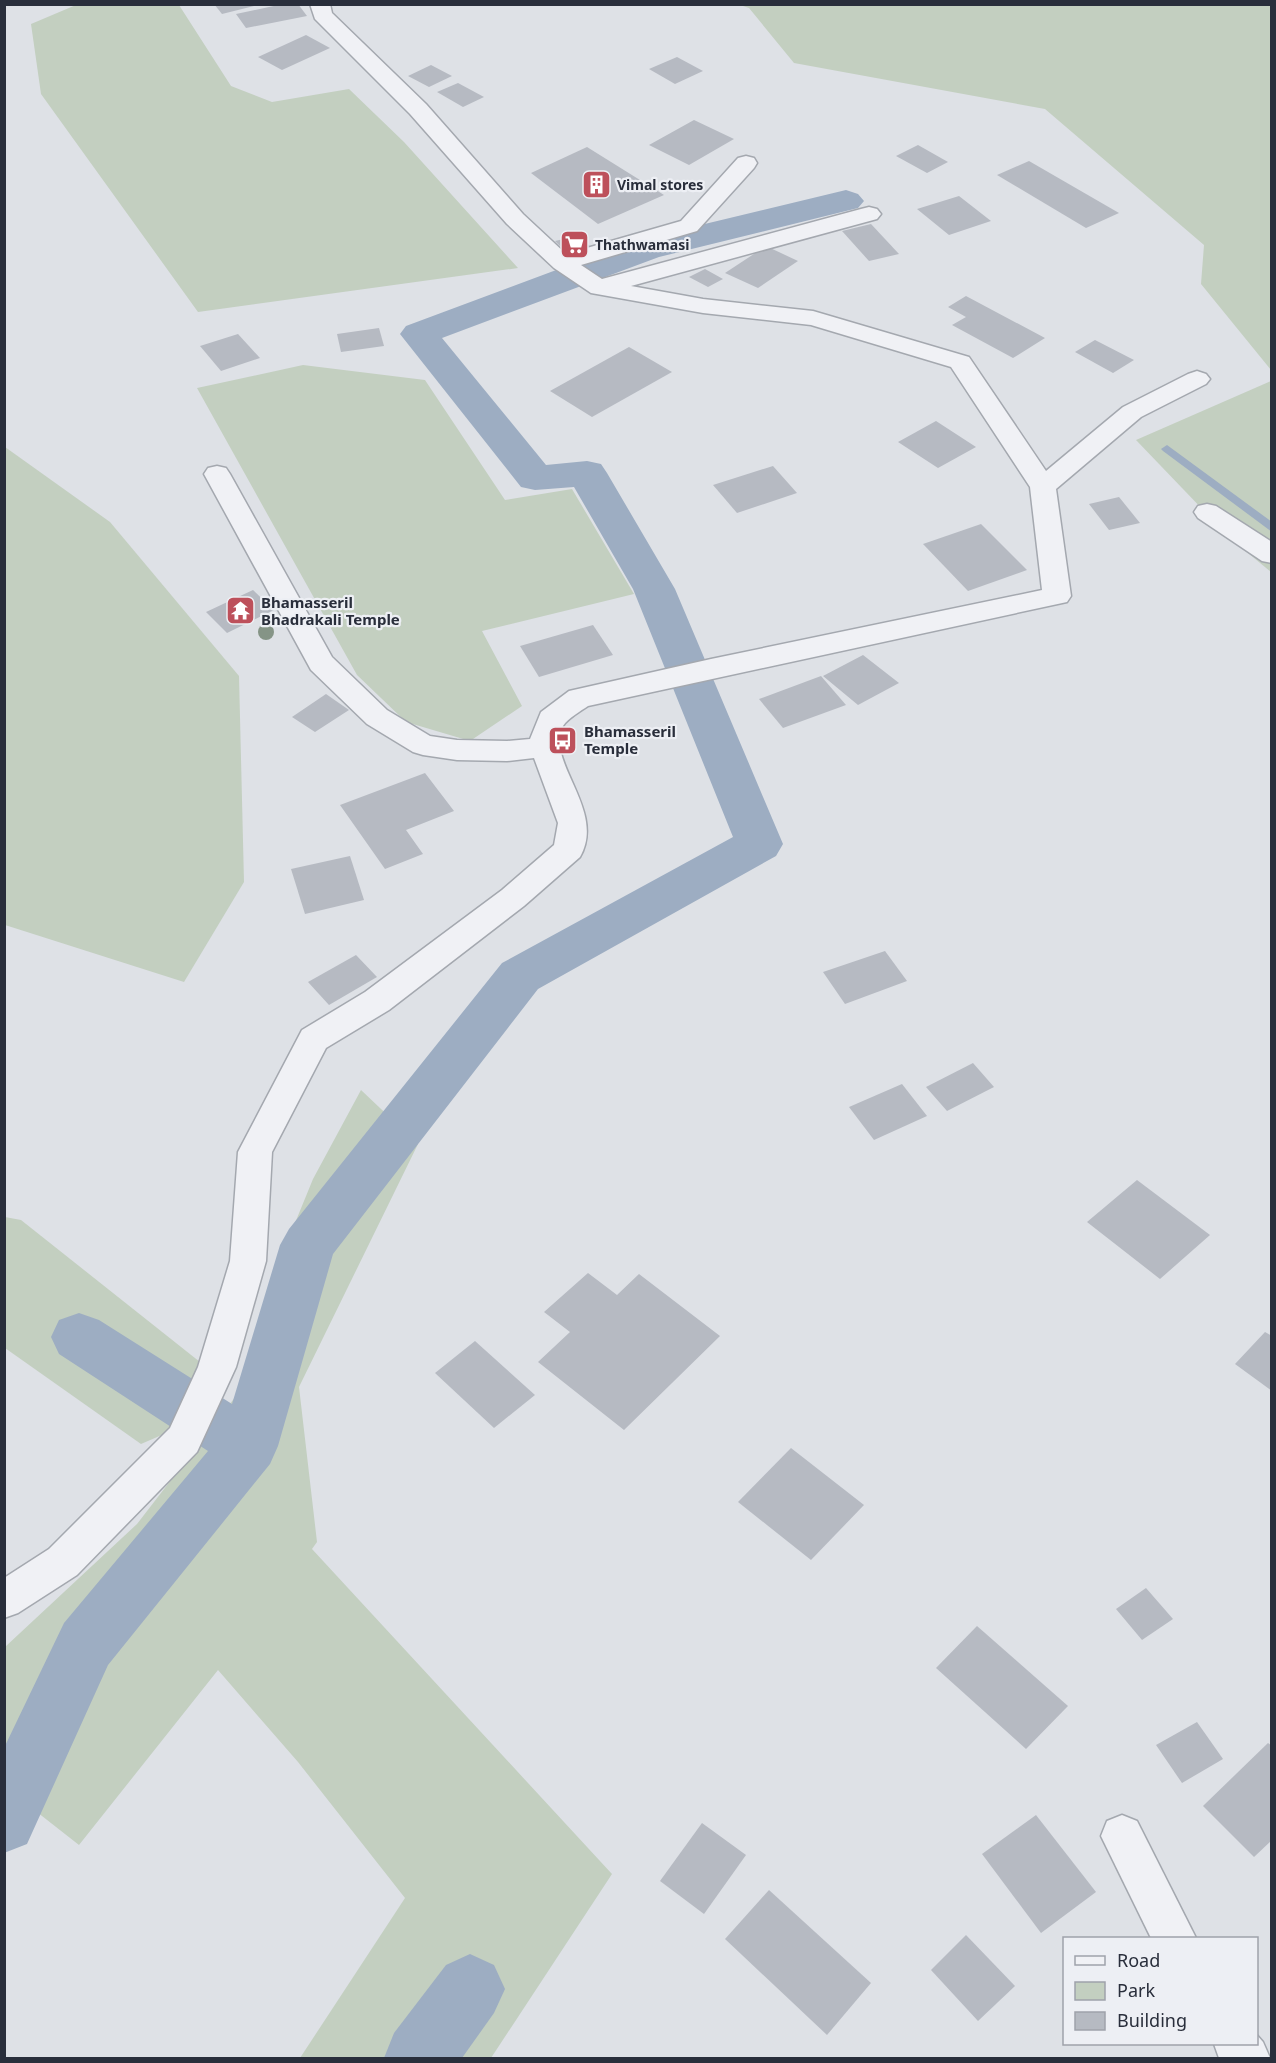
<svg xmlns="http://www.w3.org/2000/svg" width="1276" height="2063" font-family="'Noto Sans',sans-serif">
<rect width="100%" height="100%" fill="#dee1e6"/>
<g fill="#c3cfc0">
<polygon points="76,5 179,5 231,86 272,102 349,89 404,142 518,268 198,312 41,94 31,24"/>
<polygon points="740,5 1271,5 1271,370 1201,284 1204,245 1045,109 794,63 749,8"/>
<polygon points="303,365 425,380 505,500 572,489 634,594 482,631 522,706 470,741 406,722 357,675 197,388"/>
<polygon points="1271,381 1271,572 1231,539 1136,440"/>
<polygon points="5,447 110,522 239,676 244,882 184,982 5,925"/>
<polygon points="361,1090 418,1144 299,1387 317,1542 312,1549 612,1874 491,2058 300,2058 405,1898 298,1762 218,1670 79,1845 5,1787 5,1647 137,1524 236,1396 270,1318 286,1245 313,1179"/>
<polygon points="5,1217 21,1220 205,1366 171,1431 141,1444 5,1348"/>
</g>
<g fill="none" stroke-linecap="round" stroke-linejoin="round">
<polygon fill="#9dadc2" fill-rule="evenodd" points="1167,445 1272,522 1272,532 1163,451 1161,449"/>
<g fill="#9dadc2" fill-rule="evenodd">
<polygon points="846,190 858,194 864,201 858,208 659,257 442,338 546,465 587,461 601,464 607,473 675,589 783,844 776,856 538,989 333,1254 278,1446 270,1464 108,1665 27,1844 4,1853 4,1748 64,1623 208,1451 59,1354 51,1337 59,1320 79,1313 99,1320 232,1404 280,1245 289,1229 502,963 733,837 633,589 574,487 535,490 521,487 400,334 406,326 634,241"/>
<polygon points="470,1954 494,1965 505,1989 494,2013 462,2058 384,2058 394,2033 446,1965"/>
</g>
</g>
<g fill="#b6bac2">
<polygon points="214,4 258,4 258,5 222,14"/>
<polygon points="283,4 298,4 307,16 246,28 236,14"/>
<polygon points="306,35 330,48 282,70 258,57"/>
<polygon points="677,57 703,71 675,84 649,69"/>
<polygon points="431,65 452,76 429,87 408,76"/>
<polygon points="458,83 484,97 463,107 437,92"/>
<polygon points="694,120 734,139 689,165 649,145"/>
<polygon points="918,145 948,162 927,173 896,156"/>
<polygon points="587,147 664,195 598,224 531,173"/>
<polygon points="1029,161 1119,213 1086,228 997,175"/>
<polygon points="959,196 991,221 949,235 917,209"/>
<polygon points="871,224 899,254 869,261 842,231"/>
<polygon points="581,235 591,248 567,253 555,241"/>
<polygon points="766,246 798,261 758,288 725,273"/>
<polygon points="705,269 723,279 708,287 689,277"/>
<polygon points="966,296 1045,338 1013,358 952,325 966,317 948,307"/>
<polygon points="379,328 384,346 341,352 337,334"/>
<polygon points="238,334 260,358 221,371 200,346"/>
<polygon points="1095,340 1134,360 1113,373 1075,352"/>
<polygon points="629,347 672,372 592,417 550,391"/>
<polygon points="936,421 976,447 938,468 898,442"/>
<polygon points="773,466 797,493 737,513 713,485"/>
<polygon points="1119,497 1140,523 1109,530 1089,504"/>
<polygon points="981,524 1027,570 968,591 923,544"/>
<polygon points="253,590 274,610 227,633 206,612"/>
<polygon points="593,625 613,655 539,677 520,646"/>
<polygon points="863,655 899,683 858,705 823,676"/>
<polygon points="821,676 846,705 783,728 759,699"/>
<polygon points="326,694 349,710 315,732 292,717"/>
<polygon points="425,773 454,811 406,830 423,854 385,869 340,805"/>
<polygon points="350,856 364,900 305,914 291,869"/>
<polygon points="885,951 907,981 845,1004 823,972"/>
<polygon points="356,955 377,977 329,1005 308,982"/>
<polygon points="973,1063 994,1087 947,1111 926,1087"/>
<polygon points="902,1084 927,1116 874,1140 849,1107"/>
<polygon points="1137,1180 1210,1235 1160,1279 1087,1222"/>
<polygon points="588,1273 617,1295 639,1274 720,1336 624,1430 538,1362 570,1332 544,1312"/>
<polygon points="1265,1332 1272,1336 1272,1391 1235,1364"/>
<polygon points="475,1341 535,1395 494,1428 435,1373"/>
<polygon points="791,1448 864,1505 811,1560 738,1502"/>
<polygon points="1146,1588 1173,1619 1142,1640 1116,1609"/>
<polygon points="977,1626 1068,1706 1026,1749 936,1668"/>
<polygon points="1197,1722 1223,1759 1182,1783 1156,1745"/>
<polygon points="1268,1743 1272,1746 1272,1840 1254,1857 1203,1806"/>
<polygon points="1036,1815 1096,1892 1041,1933 982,1854"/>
<polygon points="702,1823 746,1855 704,1914 660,1881"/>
<polygon points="769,1890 871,1983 827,2035 725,1939"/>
<polygon points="966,1935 1015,1986 978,2021 931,1970"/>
</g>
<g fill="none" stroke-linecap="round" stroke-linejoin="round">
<defs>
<g id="minor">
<path d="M310,4h20l2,9 94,91 97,110 43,40 115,-33 57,-63 8,-2 8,2 3,5 -3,5 -57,63 -116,34 21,14 259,-70 8,-2 8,2 4,5 -4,5 -246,67 72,13 110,12 156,46 77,114 77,-64 65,-33 9,-3 9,3 4,5 -4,5 -65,33 -85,72 15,107 -4,6 -479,104c-7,5 -20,12 -25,20 -19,35 44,84 17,131l-56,49 -135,104 -63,38 -54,104 -6,109 -30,106 -39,85 -120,123 -59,38 -14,5v-40l45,-29 121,-121 28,-61 32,-106 8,-109 64,-122 63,-38 137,-102 52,-45 4,-22 -24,-65 -27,3 -50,-1 -34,-5 -10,-3 -46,-28 -56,-54 -107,-196 4,-6 9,-2 9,2 4,6 102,183 55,53 43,26 27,4 50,1 23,-2 11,-27 28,-21 142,-32 331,-69 -12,-103 -79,-120 -140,-42 -108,-12 -112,-20 -37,-25 -47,-44 -97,-110 -95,-95z"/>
<polygon points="1207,504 1216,506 1272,542 1272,563 1262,561 1198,518 1194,512 1198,506"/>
<polygon points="1122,1815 1137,1821 1196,1938 1151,1938 1101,1836 1107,1821"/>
<polygon points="1256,2034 1263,2042 1270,2058 1219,2058 1214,2044 1256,2044"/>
</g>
</defs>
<use href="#minor" stroke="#a4a8af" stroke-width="3"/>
<use href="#minor" fill="#f0f1f5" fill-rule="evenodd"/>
</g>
<circle fill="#859486" cx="266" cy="632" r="8"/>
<defs>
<symbol id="building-square" viewBox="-11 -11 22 22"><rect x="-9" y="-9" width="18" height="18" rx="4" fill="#bd505b" stroke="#edeff4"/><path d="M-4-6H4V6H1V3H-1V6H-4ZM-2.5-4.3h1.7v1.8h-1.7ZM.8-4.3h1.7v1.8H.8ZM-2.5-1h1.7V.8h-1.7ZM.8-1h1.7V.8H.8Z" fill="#fff"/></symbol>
<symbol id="supermarket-square" viewBox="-11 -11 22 22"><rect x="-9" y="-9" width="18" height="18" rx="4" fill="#bd505b" stroke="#edeff4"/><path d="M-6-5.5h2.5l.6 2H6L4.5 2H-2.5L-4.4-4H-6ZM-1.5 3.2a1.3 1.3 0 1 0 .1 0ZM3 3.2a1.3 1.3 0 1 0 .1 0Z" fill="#fff"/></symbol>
<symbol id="temple-square" viewBox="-11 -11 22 22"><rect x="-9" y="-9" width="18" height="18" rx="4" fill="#bd505b" stroke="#edeff4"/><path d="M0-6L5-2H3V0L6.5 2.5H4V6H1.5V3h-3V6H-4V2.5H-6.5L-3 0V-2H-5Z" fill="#fff"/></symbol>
<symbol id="bus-square" viewBox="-11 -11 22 22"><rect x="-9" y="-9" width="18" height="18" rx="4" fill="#bd505b" stroke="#edeff4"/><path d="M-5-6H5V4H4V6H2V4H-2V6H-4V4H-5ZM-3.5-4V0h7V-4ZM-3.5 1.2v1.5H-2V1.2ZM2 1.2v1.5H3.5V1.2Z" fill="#fff"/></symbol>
</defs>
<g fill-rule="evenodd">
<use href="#building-square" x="580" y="168" width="33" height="33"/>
<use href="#supermarket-square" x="558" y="228" width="33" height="33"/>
<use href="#temple-square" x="224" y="594" width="33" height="33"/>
<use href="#bus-square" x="546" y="724" width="33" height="33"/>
</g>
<g text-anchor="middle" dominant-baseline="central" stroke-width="4.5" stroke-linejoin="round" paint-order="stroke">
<g font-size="14" font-weight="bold" fill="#292e3b" stroke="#edeff4" text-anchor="start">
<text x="617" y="184">Vimal stores</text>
<text x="595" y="244">Thathwamasi</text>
</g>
<g font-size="15" font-weight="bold" fill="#292e3b" stroke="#edeff4" text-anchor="start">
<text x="261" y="602">Bhamasseril<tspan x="261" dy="17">Bhadrakali Temple</tspan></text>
<text x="584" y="731">Bhamasseril<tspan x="584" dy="17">Temple</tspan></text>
</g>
</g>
<rect width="1276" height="2063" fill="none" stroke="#292e3b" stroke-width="12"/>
<rect x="1063" y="1937" width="195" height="108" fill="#edeff4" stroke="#9fa2aa" stroke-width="1.5"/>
<rect x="1075" y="1956" width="30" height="9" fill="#f0f1f5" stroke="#9fa2aa" stroke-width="1.5"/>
<text x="1117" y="1967" font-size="18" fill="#292e3b">Road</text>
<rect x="1075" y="1982" width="30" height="18" fill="#c3cfc0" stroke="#9fa2aa" stroke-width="1.5"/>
<text x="1117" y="1997" font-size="18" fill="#292e3b">Park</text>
<rect x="1075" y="2012" width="30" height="18" fill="#b6bac2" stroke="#9fa2aa" stroke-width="1.5"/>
<text x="1117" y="2027" font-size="18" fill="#292e3b">Building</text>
</svg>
